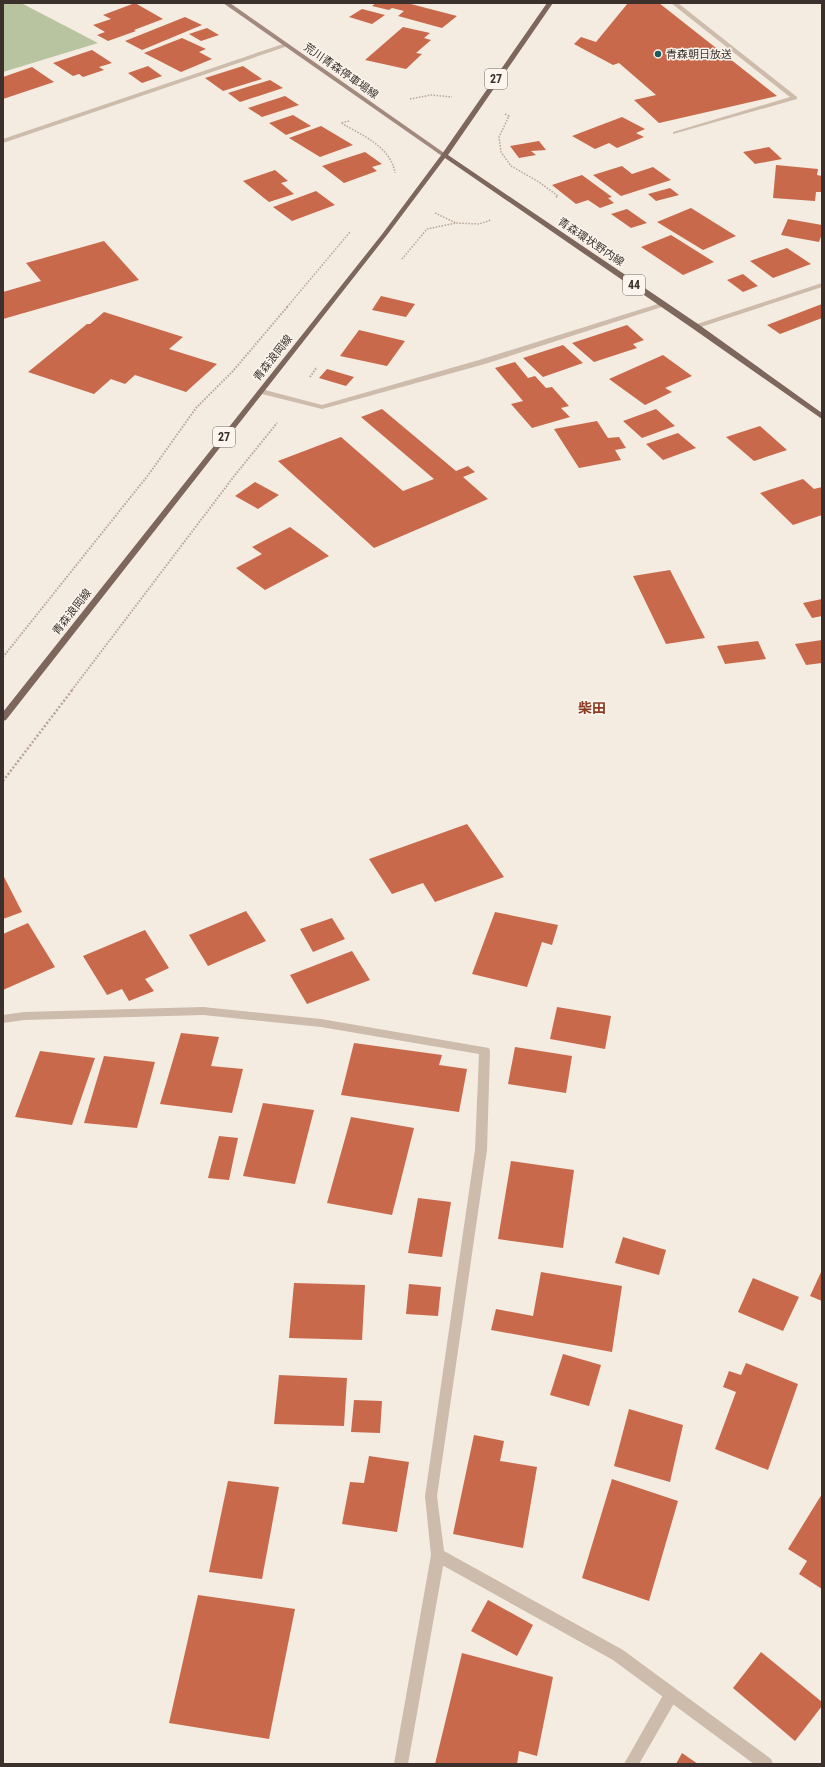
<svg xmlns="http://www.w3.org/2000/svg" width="825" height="1767" font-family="'Roboto Condensed','Noto Sans JP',sans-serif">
<rect width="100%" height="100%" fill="#f4ebe1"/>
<polygon fill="#b8c4a0" points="3,3 21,3 98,43 3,72"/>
<g fill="#c8694b">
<polygon points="135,3 163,19 134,30 136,31 108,41 97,35 105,32 93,25 111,19 103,15"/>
<polygon points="376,3 407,3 457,16 442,28 398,16 404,11 392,8 389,10 372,6"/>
<polygon points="628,3 659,3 777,96 659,123 634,100 656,95 619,63 613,65 574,44 581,37 596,42"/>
<polygon points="362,9 385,15 372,24 349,17"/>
<polygon points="185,17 202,25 142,50 125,41"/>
<polygon points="403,27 430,33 424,38 431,40 416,53 422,54 406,69 365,60"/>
<polygon points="207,28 219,35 201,41 189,34"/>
<polygon points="182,38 206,49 199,52 212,59 181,72 144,53"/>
<polygon points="92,50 112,63 99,67 104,70 83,77 79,74 73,76 53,63"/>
<polygon points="148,66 162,76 142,83 128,73"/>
<polygon points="243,66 262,79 223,91 205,78"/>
<polygon points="32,67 54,82 3,99 3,77"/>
<polygon points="270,80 283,88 240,102 228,93"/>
<polygon points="285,96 299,105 262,117 248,108"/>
<polygon points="293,115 311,126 286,135 269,123"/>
<polygon points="622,117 645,129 636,133 644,137 617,148 609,143 595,149 572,136"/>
<polygon points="321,126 353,145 320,157 289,138"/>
<polygon points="539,141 546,150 531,151 536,155 519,158 510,146"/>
<polygon points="769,147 782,159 755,164 743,152"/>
<polygon points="365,152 382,164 372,167 377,171 344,183 322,166"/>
<polygon points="776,165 818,169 817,175 822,176 822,192 816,192 815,201 773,198"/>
<polygon points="622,166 632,174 653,167 671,180 621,196 593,175"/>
<polygon points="275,170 288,181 281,183 294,194 269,202 243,181"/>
<polygon points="582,175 612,197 608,198 614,203 600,208 588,200 576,204 552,185"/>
<polygon points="670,188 679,195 656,201 648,194"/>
<polygon points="316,191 335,205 292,221 273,207"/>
<polygon points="691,208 736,236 703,250 657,222"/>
<polygon points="627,209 647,223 631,228 611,214"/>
<polygon points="788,219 822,225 822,234 819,242 781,235"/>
<polygon points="671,235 714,262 683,275 641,247"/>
<polygon points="104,241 139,280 3,319 3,292 41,281 26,263"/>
<polygon points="787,248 811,264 773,278 750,261"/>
<polygon points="743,274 758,286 743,292 727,280"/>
<polygon points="381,296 415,304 406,317 372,310"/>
<polygon points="822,304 822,318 780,334 767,325"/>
<polygon points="104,312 183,337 169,349 217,364 186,392 135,375 125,384 111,379 94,394 28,372 87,324 90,324"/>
<polygon points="627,325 644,340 633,344 637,348 594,362 572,343"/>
<polygon points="359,330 405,341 387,366 340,356"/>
<polygon points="563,345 583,363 543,377 523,358"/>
<polygon points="663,355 692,376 665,388 672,392 645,405 609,379"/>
<polygon points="515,362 528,378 535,376 546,388 552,387 569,406 561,408 570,417 532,428 511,404 523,401 495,368"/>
<polygon points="327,369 354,377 346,386 319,378"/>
<polygon points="382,409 456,471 468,466 475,472 463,477 488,499 374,548 278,461 341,437 403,491 434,479 361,417"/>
<polygon points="656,409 675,426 642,438 623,421"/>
<polygon points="597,421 608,438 619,437 626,448 615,450 621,460 579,468 554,429"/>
<polygon points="760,426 787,450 754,461 726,437"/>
<polygon points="678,433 696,448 663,460 646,444"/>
<polygon points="803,479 814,489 822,487 822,515 793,525 760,493"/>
<polygon points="255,482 279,495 258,509 235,496"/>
<polygon points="290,527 329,556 265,590 236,568 262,554 252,547"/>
<polygon points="670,570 705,638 666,644 633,576"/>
<polygon points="822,599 822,616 812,618 803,603"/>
<polygon points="822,640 822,663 806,665 795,644"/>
<polygon points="758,641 766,659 725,664 717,646"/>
<polygon points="467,824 504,877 435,902 423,883 392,894 369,859"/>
<polygon points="3,875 22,912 3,919"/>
<polygon points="246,911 266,941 208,966 189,935"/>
<polygon points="495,912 558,925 552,945 542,942 527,987 472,974"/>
<polygon points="332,918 345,939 313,952 300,929"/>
<polygon points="28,923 55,967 3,990 3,934"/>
<polygon points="145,930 169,968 145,979 154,991 129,1001 122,989 107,995 83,956"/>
<polygon points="352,951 370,980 307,1004 290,975"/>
<polygon points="557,1007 611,1016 605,1049 550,1039"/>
<polygon points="181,1033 219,1037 211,1066 243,1069 232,1113 160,1104"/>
<polygon points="354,1043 442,1055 439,1065 467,1069 459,1112 341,1095"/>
<polygon points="515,1047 572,1056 566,1093 508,1084"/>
<polygon points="40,1051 95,1058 72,1125 15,1117"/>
<polygon points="104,1056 155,1062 137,1128 84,1123"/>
<polygon points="263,1103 314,1110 295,1184 243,1176"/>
<polygon points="351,1117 414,1128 392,1215 327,1203"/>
<polygon points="219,1136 238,1138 229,1180 208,1178"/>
<polygon points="511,1161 574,1170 563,1248 498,1239"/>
<polygon points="418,1198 451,1202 442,1257 408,1253"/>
<polygon points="623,1237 666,1250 659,1275 615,1263"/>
<polygon points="822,1270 822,1301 810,1296"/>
<polygon points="541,1272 622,1286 612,1352 491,1330 496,1309 533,1316"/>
<polygon points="753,1278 799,1297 783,1331 738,1312"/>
<polygon points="294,1283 365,1285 362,1340 289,1338"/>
<polygon points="409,1284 441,1287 438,1316 406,1314"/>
<polygon points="563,1354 601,1365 589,1406 550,1395"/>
<polygon points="746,1363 798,1384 768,1470 715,1449 736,1392 723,1387 729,1371 741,1375"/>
<polygon points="279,1375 347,1378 344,1426 274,1424"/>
<polygon points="354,1400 382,1401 380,1433 351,1432"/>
<polygon points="629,1409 683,1425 670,1482 614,1466"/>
<polygon points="474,1435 504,1441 500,1461 537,1467 523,1548 453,1534"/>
<polygon points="369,1456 409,1462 397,1532 342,1524 350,1482 364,1483"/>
<polygon points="612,1479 678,1501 649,1601 582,1578"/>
<polygon points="228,1481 279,1487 262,1579 209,1572"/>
<polygon points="822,1494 822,1589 799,1574 807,1561 788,1549"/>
<polygon points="198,1595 295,1609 269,1739 169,1723"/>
<polygon points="488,1600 533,1625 517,1656 471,1631"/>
<polygon points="761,1652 822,1702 822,1706 795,1741 733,1688"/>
<polygon points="462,1653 553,1677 537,1756 519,1751 517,1764 435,1764"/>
<polygon points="682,1753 698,1764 676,1764"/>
</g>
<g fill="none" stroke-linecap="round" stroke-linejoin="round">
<g stroke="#b9a596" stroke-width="1.5" stroke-dasharray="1.5 1.5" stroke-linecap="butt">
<polyline points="410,99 431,95 452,97"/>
<polyline points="505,114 509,116 499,137 501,152 511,166 539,182 558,196 555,198"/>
<path d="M349,121l-8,2c21,12 50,24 54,50"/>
<polyline points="435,213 456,223"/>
<polyline points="402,259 427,229 456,223 479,224 491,220"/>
<polyline points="287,307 350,232"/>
</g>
<g stroke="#b9a596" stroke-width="2" stroke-dasharray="1.5 1.5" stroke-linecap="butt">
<polyline points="310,377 317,367"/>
<polyline points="3,657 149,474 196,408 233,371 288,306"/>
<polyline points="72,690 235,475 277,423"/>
</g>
<polyline stroke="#b9a596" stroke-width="2.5" stroke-dasharray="2 2" stroke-linecap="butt" points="3,781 73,689"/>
<g fill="#cdbbac" fill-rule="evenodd">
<polygon points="671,3 678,3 797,97 797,99 673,134 673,132 790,97"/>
<polygon points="286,43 289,45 288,46 3,143 3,139"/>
<polygon points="661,303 664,303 668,305 485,364 322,409 258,393 257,391 261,389 322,405 479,360"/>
<polygon points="438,1549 443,1550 445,1555 408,1764 394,1764 431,1555 433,1550"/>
<polygon points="671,1688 676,1690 678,1695 676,1700 639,1764 624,1764 666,1690"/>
</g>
<g fill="#cdbbac" fill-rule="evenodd">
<polygon points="822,283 822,287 698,328 695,328 691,326"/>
<polygon points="203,1007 321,1019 489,1048 490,1051 487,1150 437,1496 444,1551 623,1650 771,1759 773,1764 754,1764 613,1660 433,1560 431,1555 425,1496 475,1150 479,1054 321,1027 203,1015 24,1020 3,1023 3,1015 24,1012"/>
</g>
<polygon fill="#a18a7d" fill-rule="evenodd" points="223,3 230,3 447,155 442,156"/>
<polygon fill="#7d675c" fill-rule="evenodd" points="547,3 553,3 448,155 698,324 822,413 822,419 692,328 445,158 387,235 6,720 3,721 3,712 383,233 442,154"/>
</g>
<circle fill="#1f5a5e" stroke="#fbf5ee" stroke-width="1.5" cx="658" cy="54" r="4"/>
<g text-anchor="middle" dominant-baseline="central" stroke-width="3" stroke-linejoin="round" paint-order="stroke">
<g font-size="11" fill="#3b302b" stroke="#fbf5ee" text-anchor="start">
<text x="666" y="54">青森朝日放送</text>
</g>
<g font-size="11" fill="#3b302b" stroke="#fbf5ee">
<text transform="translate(341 71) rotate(35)">荒川青森停車場線</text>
<text transform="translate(591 242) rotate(34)">青森環状野内線</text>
<text transform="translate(273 358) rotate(-52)">青森浪岡線</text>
<text transform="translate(72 612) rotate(-52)">青森浪岡線</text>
</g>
<g fill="#fbf5ee" stroke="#756b66" stroke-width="1">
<rect x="485" y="69" width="22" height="20" rx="3"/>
<rect x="623" y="275" width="22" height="20" rx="3"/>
<rect x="213" y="427" width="22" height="20" rx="3"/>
</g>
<g font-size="12" font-weight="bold" fill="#3b302b">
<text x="496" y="79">27</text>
<text x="634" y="285">44</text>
<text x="224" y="437">27</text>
</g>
<g font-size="14" font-weight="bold" fill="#8c3b22" stroke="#fbf5ee">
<text x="592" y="708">柴田</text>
</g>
</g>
<rect width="825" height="1767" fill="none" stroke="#3b302b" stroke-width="8"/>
</svg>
